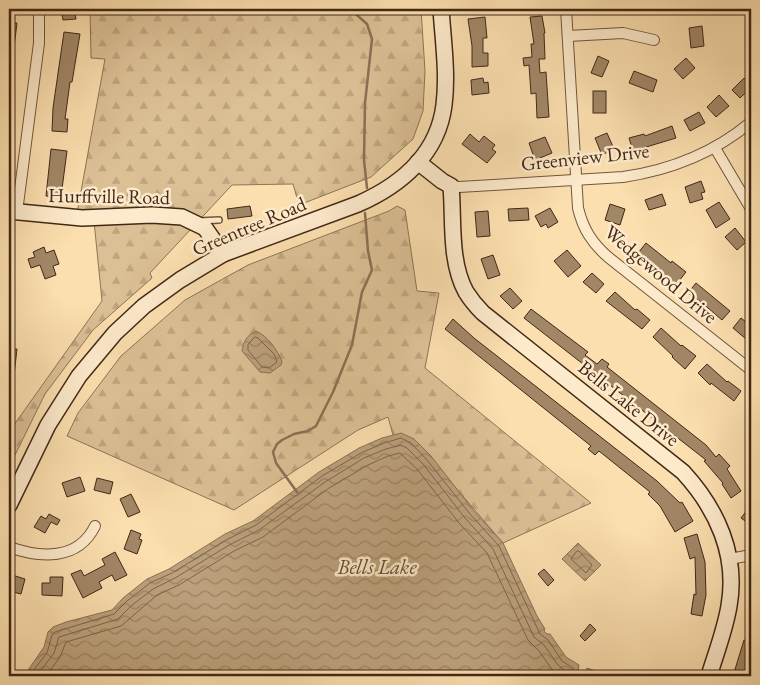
<svg xmlns="http://www.w3.org/2000/svg" width="760" height="685" font-family="'EB Garamond',serif">
<defs>
<pattern id="forest-firs" width="22" height="20" patternUnits="userSpaceOnUse" patternTransform="scale(1.25)"><rect width="22" height="20" fill="#dcc095"/><path d="M5 1l3.5 6h-7zM16 11l3.5 6h-7z" fill="#bea580"/></pattern>
<pattern id="water-waves" width="16" height="10" patternUnits="userSpaceOnUse" patternTransform="scale(1.25)"><rect width="16" height="10" fill="#bca17c"/><path d="M0 5q4-4 8 0t8 0" fill="none" stroke="#9a8365"/></pattern>
</defs>
<rect width="100%" height="100%" fill="#fcdfaf"/>
<filter id="stains"><feTurbulence type="fractalNoise" baseFrequency=".004" numOctaves="4"/><feColorMatrix values="0 0 0 0 .2 0 0 0 0 .09 0 0 0 0 .02 0 0 0 .5 -.17"/></filter>
<radialGradient id="worn" r=".72"><stop offset=".6" stop-color="#630" stop-opacity="0"/><stop offset="1" stop-color="#630" stop-opacity=".3"/></radialGradient>
<g fill="url(#forest-firs)" stroke="#8e7456">
<polygon points="90,9 421,9 425,71 423,111 413,139 371,177 299,205 293,184 232,185 150,273 152,278 93,330 45,394 15,455 9,453 9,432 102,301 94,221 76,219 105,59 91,58"/>
<polygon points="397,206 405,210 417,291 439,293 425,368 591,503 503,543 414,439 393,435 388,417 358,430 234,510 67,436 78,413 121,356 185,300 248,265 389,211"/>
</g>
<g fill="url(#water-waves)" stroke="#8b7154">
<path d="M256,331c12,5 21,19 26,30l-1,4 -11,8 -10,-1 -18,-21c1,-9 5,-16 14,-20z"/>
<polygon points="401,433 414,439 431,456 474,511 503,543 537,616 545,629 544,631 547,634 550,634 566,657 579,665 578,672 584,674 587,668 610,676 24,676 44,647 48,632 53,627 66,622 112,610 123,598 147,579 169,569 225,534 253,521 319,472 359,448 382,438"/>
<polygon points="578,543 601,565 585,581 562,559"/>
</g>
<g fill="none" stroke-linecap="round" stroke-linejoin="round">
<g stroke="#7e644a" stroke-width="1">
<polygon points="255,337 258,338 274,354 277,362 269,368 262,367 248,350 248,345"/>
<polygon points="579,551 592,565 586,573 571,559 576,552"/>
<polyline points="29,676 47,653 52,635 55,632 114,614 127,601 150,583 172,573 228,539 256,525 322,476 361,453 384,443 401,438 411,443 427,460 470,514 499,546 540,634 548,640 562,661 573,668 576,676"/>
<polyline points="37,676 54,653 59,637 118,619 131,606 153,589 175,578 231,544 259,530 325,482 364,458 386,449 401,445 407,448 423,464 465,518 493,549 534,637 544,645 558,665 567,672 568,676"/>
<polyline points="46,676 60,657 66,642 121,626 157,595 179,585 234,551 263,537 329,488 368,465 388,456 400,453 417,469 459,523 487,553 528,640 539,651 551,668 559,676"/>
</g>
<g stroke="#8b7154" stroke-width="2.5">
<polyline points="350,9 367,24 372,39 365,103 364,160 367,188"/>
<polyline points="297,492 276,463 273,452 277,444 282,440 294,434 308,431 316,426 333,392 352,345 362,292 372,270 368,251 365,213"/>
</g>
</g>
<g fill="#a28767" stroke="#412818">
<polygon points="61,9 74,9 76,19 63,20"/>
<polygon points="542,16 545,33 544,33 545,59 539,59 540,73 546,72 549,117 537,118 536,93 531,94 529,65 524,66 523,58 532,57 531,44 534,44 530,17"/>
<polygon points="485,17 487,38 483,38 483,53 488,53 488,66 472,67 472,46 468,19"/>
<polygon points="9,23 17,23 12,63 9,62"/>
<polygon points="702,26 704,46 691,48 689,28"/>
<polygon points="64,32 80,34 72,82 70,82 65,119 68,119 67,132 52,131 53,108"/>
<polygon points="598,56 609,61 602,77 591,73"/>
<polygon points="686,58 695,68 683,79 674,69"/>
<polygon points="634,71 657,80 653,92 629,83"/>
<polygon points="483,78 484,83 488,82 489,93 472,95 471,80"/>
<polygon points="744,78 751,85 751,88 740,98 732,90"/>
<rect x="593" y="91" width="13" height="22"/>
<polygon points="719,95 729,106 716,117 707,107"/>
<polygon points="699,112 705,123 690,131 684,120"/>
<polygon points="672,126 676,138 633,151 629,138 644,134 645,136"/>
<polygon points="607,133 614,149 602,155 595,138"/>
<polygon points="470,134 479,142 484,136 495,145 492,149 496,152 487,163 462,144"/>
<polygon points="545,137 552,153 535,160 529,143"/>
<polygon points="51,149 67,151 62,189 58,189 57,197 46,196"/>
<polygon points="701,181 705,192 701,193 703,199 690,203 685,187"/>
<polygon points="662,194 666,205 649,210 645,200"/>
<polygon points="719,202 730,219 716,228 706,210"/>
<polygon points="610,204 625,209 620,225 605,220"/>
<polygon points="250,206 252,216 228,219 227,209"/>
<polygon points="528,208 529,220 509,221 508,209"/>
<polygon points="550,208 558,222 548,228 546,224 541,227 535,216"/>
<polygon points="488,211 490,236 477,237 475,212"/>
<polygon points="735,228 746,242 737,250 725,237"/>
<polygon points="646,243 671,263 672,261 686,272 675,286 661,275 663,273 638,253"/>
<polygon points="44,247 46,253 54,250 59,264 53,266 56,275 45,279 40,265 31,268 28,259 35,257 33,252"/>
<polygon points="567,250 581,266 568,277 554,261"/>
<polygon points="493,255 500,275 488,279 481,259"/>
<polygon points="592,273 604,284 596,293 583,282"/>
<polygon points="696,283 730,311 722,320 701,302 688,293"/>
<polygon points="510,288 522,301 513,309 500,296"/>
<polygon points="615,292 635,310 637,309 650,320 642,329 606,301"/>
<polygon points="531,309 588,352 585,355 597,364 602,359 609,364 607,367 706,445 716,457 719,454 730,466 727,469 741,491 731,498 722,484 723,483 704,461 706,460 524,318"/>
<polygon points="741,318 751,326 751,332 746,339 733,328"/>
<polygon points="453,319 474,338 657,481 680,503 682,502 693,521 675,532 660,506 648,494 650,492 599,451 595,455 588,449 591,446 445,329"/>
<polygon points="661,328 681,346 682,345 696,356 685,369 672,357 673,356 653,337"/>
<polygon points="9,349 17,349 13,384 9,384"/>
<polygon points="707,364 727,382 728,381 741,391 734,401 711,383 710,385 698,373"/>
<polygon points="80,477 85,491 67,497 62,483"/>
<polygon points="97,478 113,482 110,494 94,490"/>
<polygon points="131,494 140,512 128,517 120,499"/>
<polygon points="751,505 751,525 741,518"/>
<polygon points="49,514 60,520 57,525 51,522 45,533 34,527 41,516 46,519"/>
<polygon points="131,530 141,534 139,539 142,540 137,554 124,549"/>
<polygon points="697,534 705,562 706,595 702,616 691,614 694,594 696,595 695,557 690,559 684,538"/>
<polygon points="115,552 127,575 115,581 112,575 99,582 102,588 83,598 71,574 81,570 84,576 105,565 102,559"/>
<polygon points="544,569 554,580 548,586 538,574"/>
<polygon points="9,574 25,579 21,594 9,591"/>
<polygon points="50,577 63,577 62,596 42,595 42,583 50,583"/>
<polygon points="590,624 596,630 585,641 580,636"/>
<polygon points="744,640 751,642 751,658 746,676 733,676"/>
</g>
<g fill="none" stroke-linecap="round" stroke-linejoin="round">
<defs>
<polyline id="lane" points="199,221 219,220"/>
<g id="street">
<path d="M566,9l12,199c5,21 14,35 30,49l143,113"/>
<polyline points="568,36 623,33 654,40"/>
<polyline points="715,148 751,209"/>
<path d="M451,186l8,1 164,-10c48,-7 91,-24 128,-55"/>
<polyline points="17,212 39,43 39,9"/>
<path d="M9,547c31,11 69,14 86,-21"/>
<polyline points="730,559 751,555"/>
</g>
<g id="secondary">
<path d="M418,162l24,19 9,5c3,34 -2,75 15,106 5,8 11,15 17,21l200,159c34,37 55,83 46,134 -4,24 -13,47 -20,70"/>
<polyline points="9,211 82,218 152,215 182,217 205,228 223,254"/>
<path d="M9,505l39,-80 31,-49 36,-43 29,-27 36,-26 43,-26 135,-50c43,-19 80,-50 86,-99 4,-31 -1,-65 -3,-96"/>
</g>
</defs>
<use href="#lane" stroke="#70563e" stroke-width="8"/>
<use href="#street" stroke="#70563e" stroke-width="12"/>
<use href="#secondary" stroke="#412818" stroke-width="18"/>
<use href="#lane" stroke="#fdeacb" stroke-width="5"/>
<use href="#street" stroke="#fdeacb" stroke-width="10"/>
<use href="#secondary" stroke="#fdeacb" stroke-width="15"/>
</g>
<g text-anchor="middle" dominant-baseline="central" stroke-width="5" stroke-linejoin="round" paint-order="stroke">
<g font-size="20" fill="#412818" stroke="#fdeacb">
<text transform="translate(585 157) rotate(-6)">Greenview Drive</text>
<text transform="translate(109 196) rotate(1)">Hurffville Road</text>
<text transform="translate(249 226) rotate(-23)">Greentree Road</text>
<text transform="translate(661 274) rotate(40)">Wedgewood Drive</text>
<text transform="translate(629 403) rotate(39)">Bells Lake Drive</text>
</g>
<g font-size="21" font-style="italic" fill="#664c36" stroke="#fdeacb">
<text x="377" y="566">Bells Lake</text>
</g>
</g>
<rect width="760" height="685" fill="none" stroke="#fcdfaf" stroke-width="30"/>
<rect x="10" y="10" width="740" height="665" fill="none" stroke="#412818" stroke-width="2.5"/>
<rect x="15" y="15" width="730" height="655" fill="none" stroke="#412818"/>
<rect width="100%" height="100%" filter="url(#stains)"/>
<rect width="100%" height="100%" fill="url(#worn)"/>
</svg>
